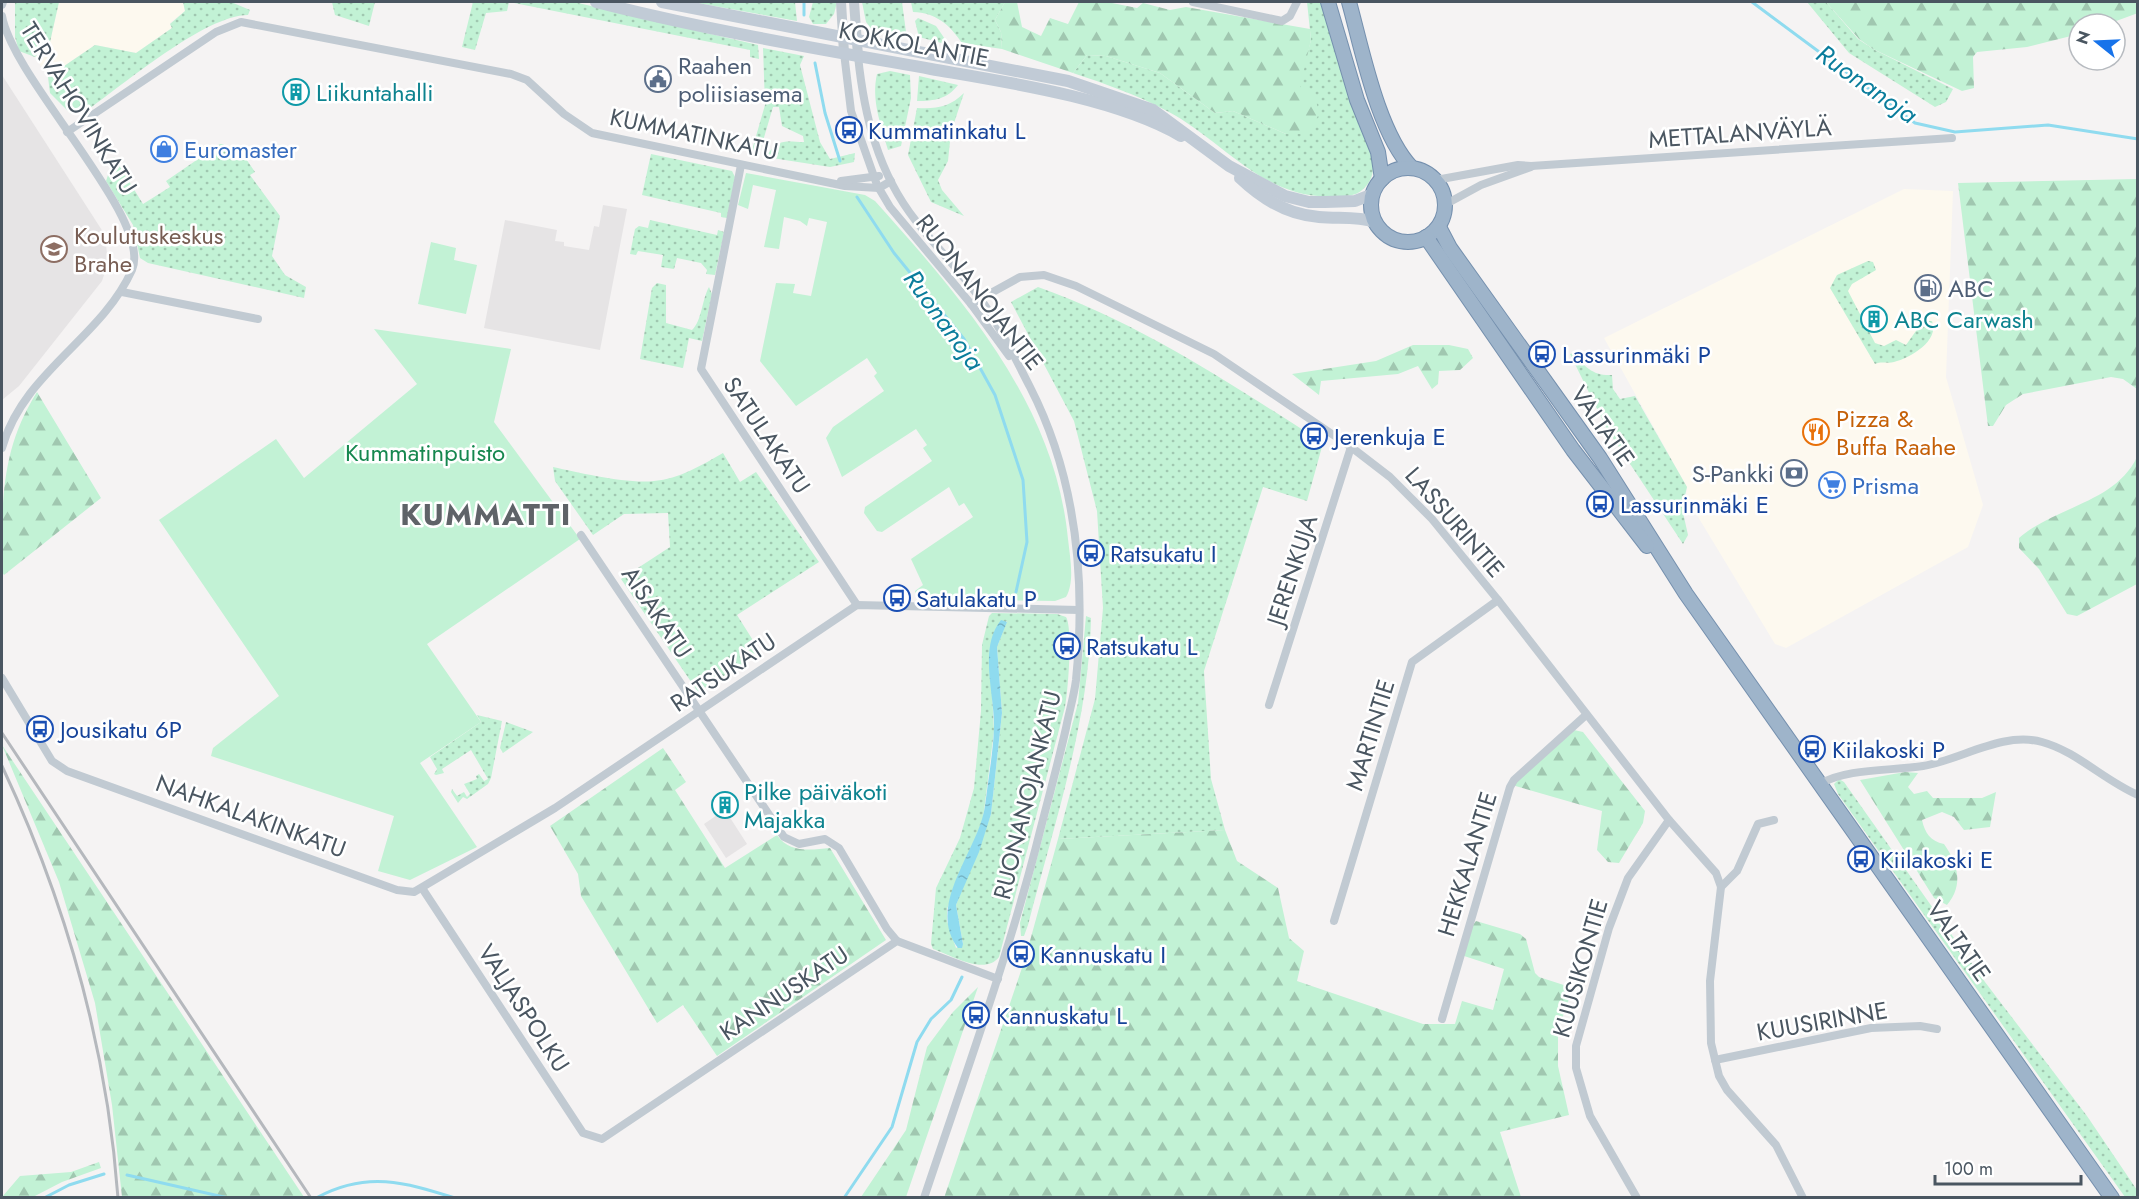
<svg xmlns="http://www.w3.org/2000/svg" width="2139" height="1199" font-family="Jost,sans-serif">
<defs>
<pattern id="grass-dots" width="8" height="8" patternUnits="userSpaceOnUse" patternTransform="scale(1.5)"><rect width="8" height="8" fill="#c2f2d5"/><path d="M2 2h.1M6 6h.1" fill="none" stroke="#a0c7b0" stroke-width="1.8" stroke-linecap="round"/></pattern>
<pattern id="forest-firs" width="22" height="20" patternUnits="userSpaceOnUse" patternTransform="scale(1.5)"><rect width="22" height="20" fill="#c2f2d5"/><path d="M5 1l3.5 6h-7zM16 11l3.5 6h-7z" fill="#a0c7b0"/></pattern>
<pattern id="water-ripples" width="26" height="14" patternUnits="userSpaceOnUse" patternTransform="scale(1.5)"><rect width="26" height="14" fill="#8fdbef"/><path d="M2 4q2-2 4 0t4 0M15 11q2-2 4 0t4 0" fill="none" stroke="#77b4c5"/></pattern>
</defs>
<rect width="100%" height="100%" fill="#f5f3f3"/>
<g fill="#fdf9ef">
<polygon points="59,2 183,2 185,11 170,23 172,28 136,53 95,45 48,77 35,57 50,42"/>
<polygon points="1904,189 1953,191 1946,377 1983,505 1968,547 1786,648 1775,644 1686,497 1687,487 1604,338"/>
</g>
<g fill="#e6e4e5">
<polygon points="2,75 105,235 108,263 102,281 19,386 2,400"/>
<polygon points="603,205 627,209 600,350 484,328 505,220 557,230 555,241 564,242 564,246 589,250 594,226 599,227"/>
<polygon points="720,813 722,816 727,813 747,844 726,858 704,824"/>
</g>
<g fill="url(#grass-dots)" fill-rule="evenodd">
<polygon points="15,2 59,2 50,42 35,57 19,51 15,37"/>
<path d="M183,2h48l19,8 -2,5c-43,0 -125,70 -162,96l-15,3 -21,-21 -2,-16 47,-32 41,8 36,-25 -2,-4 15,-13z"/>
<polygon points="332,2 375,2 369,26 335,15"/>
<polygon points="473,2 574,2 758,45 759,59 750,57 750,50 509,2 507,11 486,13 475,50 462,47"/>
<polygon points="692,2 795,2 797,21"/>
<polygon points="813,2 837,2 834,14 826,24 813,24 809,17"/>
<polygon points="862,2 902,2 906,32 899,37 873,31 866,22"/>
<path d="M911,2h94l-10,18 6,12 1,17 -40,-6c-13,-19 -26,-30 -49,-31z"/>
<path d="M1307,2h16l49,153c3,14 1,27 -11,36 -8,6 -18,5 -27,5 -70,5 -111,-56 -167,-85 -30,-16 -61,-27 -94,-38l14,-18 19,1 54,17 55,40 18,-2 53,23 25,-94z"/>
<polygon points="1807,2 1826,2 1858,39 1873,49 1953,89 1946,102 1935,107 1849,53"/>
<polygon points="918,18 936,26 949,45 919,37 915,21"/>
<path d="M763,48l41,8 -4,9 20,77 10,17 25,-6 -1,9 -24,5 -58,-9 -4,-4c11,-16 19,-12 36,-12l-1,-6 -21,-10 -3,-19h-6l-13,44 -4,4 -4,-5 13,-45z"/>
<path d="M890,71l20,4 1,23 -10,48 -13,4c-7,-25 -17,-50 -11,-76z"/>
<path d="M919,76l39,9c-11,14 -23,16 -41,16z"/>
<path d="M964,93l-13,39 -3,29 -10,19 4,10 22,26 -33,-14 -23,-47 9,-47c20,1 33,-1 47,-15z"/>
<polygon points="220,144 223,144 236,156 242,153 255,172 250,175 280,216 272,256 285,275 306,287 304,298 148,263 140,258 133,225 106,181 114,157 143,204 170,187 166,181"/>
<polygon points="651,154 732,171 735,177 727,218 721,217 721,213 642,195"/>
<polygon points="650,220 717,235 718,230 724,232 715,275 706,274 707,270 701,263 677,258 674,269 661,267 663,255 638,251 636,255 630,254 635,229 639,226 648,228"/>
<path d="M1868,261l5,1 3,8 -24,14 -4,7 27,52 9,3 12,-6 10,5 17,-24h9c8,20 -22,37 -38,41 -6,2 -12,-1 -19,2l-45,-76 7,-13z"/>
<path d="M657,283l9,2v38l26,7c10,-9 10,-31 17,-43l3,7 -10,47 -13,-3 -6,30 -43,-9 12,-71z"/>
<path d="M1038,287c102,36 195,98 285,156l-16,58 -44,-14 -59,184 7,108 14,51 -167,9 37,-140 8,-91 -6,-97 -23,-90 -63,-119z"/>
<path d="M1573,353c12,14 20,23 39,22l1,14 7,10 15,-3 52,91 -5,21 6,27 -5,9 -76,-115 -37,-75z"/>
<path d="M723,453l17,29 16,-10 63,90 -82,53 24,38 -63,39 -77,-113 49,-32 -2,-34 -44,1 -31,21 -38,-54 -2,-14c28,6 73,17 101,14 25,-2 48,-16 69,-28z"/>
<path d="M992,613l65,1 9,3c7,11 2,75 -1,90l-66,250c-14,19 -48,-2 -66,-8l-2,-5 5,-56 24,-50 14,-50 7,-77 1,-66 7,-29zM1007,621l-10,26 5,66 -11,101 -35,91 7,39 -7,4 -9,-27v-12l36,-90 11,-88 -4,-80 5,-21z"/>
<path d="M1086,616l5,2c-2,105 -37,206 -63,307l-4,11h-3l-1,-13 58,-220z"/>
<polygon points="477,715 502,721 491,778 488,784 467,799 463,797 458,803 451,792 452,789 457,796 464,792 467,797 470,794 464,784 477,779 476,776 479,774 484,781 488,779 471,750 442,769 444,773 436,775 434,774 437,769 430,757 481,722"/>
<polygon points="506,722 533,732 503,753 500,748"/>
<polygon points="1839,779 1844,782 1985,982 2087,1116 2137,1190 2137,1197 2125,1197 1838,794 1834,784"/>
</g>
<g fill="url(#forest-firs)">
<polygon points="1005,2 1017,2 1022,27 1041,36 1050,18 1068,24 1079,2 1107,2 1137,8 1143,3 1170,10 1186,7 1310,29 1311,40 1300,87 1314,91 1319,114 1308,134 1286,134 1233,111 1215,113 1160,73 1106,56 1087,55 1073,73 1002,49 1001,32 995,20"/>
<polygon points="1826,2 2137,2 2138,13 2108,24 2079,24 2079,34 2027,47 1977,52 1973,57 1974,88 1962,91 1873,49 1859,39"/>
<polygon points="2137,179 2137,389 2123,379 2111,377 2023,394 2006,405 1993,426 1988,426 1958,183"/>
<polygon points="1413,345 1449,345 1468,349 1473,358 1460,370 1439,371 1438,384 1432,389 1418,366 1398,374 1321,381 1319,395 1292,374 1376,361"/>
<path d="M37,392l64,106 -97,77 -2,-3c0,-69 -2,-121 35,-180z"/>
<path d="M2137,457v127l-60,32 -10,-2 -28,-45 -20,-21v-10c37,-32 96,-35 118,-81z"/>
<polygon points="1574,730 1583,732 1645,811 1643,823 1619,863 1608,862 1597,850 1602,811 1512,785"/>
<polygon points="2,745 304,1197 122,1197 112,1105 95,1003 59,882"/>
<path d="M663,748l23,34 -11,8 50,78 52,-33c12,18 33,15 53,13l56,92 -169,116 -34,-51 -26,18 -76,-127 -3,-22 -28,-48z"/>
<path d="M1905,772l13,1 -10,14 6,7 13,-3 6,7h49l14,-6 -6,35 -26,3 -10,-13 -12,-5 -20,8c3,13 8,21 22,24 14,20 20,41 3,61l-13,-7 -74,-118z"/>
<polygon points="1225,830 1237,861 1278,888 1289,938 1304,951 1297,981 1423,1024 1455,1024 1462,1001 1493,1010 1504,969 1461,955 1467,933 1476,921 1520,934 1526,939 1535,973 1539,977 1573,988 1558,1030 1558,1066 1569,1115 1500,1132 1521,1197 944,1198 1025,959 1058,839"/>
<polygon points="978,987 906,1197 861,1197 906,1130 927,1047 953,1012"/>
<polygon points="99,1162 101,1168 62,1182 33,1197 2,1197 20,1176 71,1172"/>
</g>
<g fill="#c2f2d5">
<path d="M746,173l119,22 10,6c87,97 180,203 193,338 2,19 7,42 -2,58l-11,4 -137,-2 -3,-8 8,-6 -12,-26 62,-42 -9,-14 -5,3 -10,-19 -67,45 -5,-1 -13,-18 1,-6 67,-46 -9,-13 4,-3 -11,-16 -74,48 -16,-39 7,-11 51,-36 -10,-15 3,-3 -10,-15 -71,48 -36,-45 16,-78 19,1 -2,9 18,3 16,-74 -18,-4 -2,8 -7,-5 -16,-4 -5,32 -15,-2 12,-57 -23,-5 -5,24 -10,-4z"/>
<polygon points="431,242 456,248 454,260 477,265 466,314 418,304"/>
<polygon points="374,329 511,349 494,422 580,539 427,644 481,722 420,763 477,847 410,880 378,871 394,816 211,756 213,748 279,696 159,520 276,439 304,478 417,384"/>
</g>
<path fill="url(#water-ripples)" d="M1001,620l6,2 -10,25 5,66 -11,101 -12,38 -23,53 7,39 -1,4h-4c-33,-43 21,-98 27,-142 3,-26 8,-52 9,-78 1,-33 -16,-80 7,-108z"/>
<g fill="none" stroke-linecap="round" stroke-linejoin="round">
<g stroke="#8fdbef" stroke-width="3">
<polyline points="804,2 804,15"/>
<polyline points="1752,2 1915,123 1955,132 2048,125 2138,139"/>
<polyline points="815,63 825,113 840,161"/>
<polyline points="857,197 894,253 964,339 995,395 1023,480 1027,542 1016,592"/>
<polyline points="127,1175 228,1198"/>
<path d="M318,1197c49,-26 86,-15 137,1"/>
<polyline points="44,1198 69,1185 104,1174"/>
<polyline points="844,1198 892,1127 917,1042 931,1019 951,1000 962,977"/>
</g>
<defs>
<g id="trunk">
<polyline points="1328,2 1357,100 1378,152 1382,179"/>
<path d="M1349,2c13,47 29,131 63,166"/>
<circle cx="1408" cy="205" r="37"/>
<polyline points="1439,227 1450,248 1600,458 1686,594 2112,1198"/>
<polyline points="1426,237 1573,450 1647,546"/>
</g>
</defs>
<use href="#trunk" stroke="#7590ae" stroke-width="16"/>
<g stroke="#c1cad2" stroke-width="8">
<polyline points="1193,2 1282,21 1290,16 1297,2"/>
<polyline points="2,5 3,2"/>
<path d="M2,16c11,64 152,203 130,254 -31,69 -109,102 -130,178"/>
<polyline points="844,53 851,111 877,185 890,207 971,304 1009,356"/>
<path d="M858,56c6,59 20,117 58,165 21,27 46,52 66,80 19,27 33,57 48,86 46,90 56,193 46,293 -2,16 -7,32 -10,48 -9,40 -20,79 -30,119 -31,119 -73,234 -112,351"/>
<polyline points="67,132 216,32 241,22 511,74 527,80 564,114 592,133 845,186 879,188 891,181"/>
<polyline points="741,165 701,369 857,605"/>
<polyline points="1436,180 1518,165 1531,166 1952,138"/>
<polyline points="841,181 879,176"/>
<polyline points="1446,204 1481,185 1531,167"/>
<polyline points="122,292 258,319"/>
<polyline points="971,304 1020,277 1044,275 1076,286 1214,354 1351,447 1390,477 1432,519 1498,600 1669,820 1716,873 1721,887"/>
<polyline points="581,535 784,837 799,844 825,839 839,848 887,929 897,941"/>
<polyline points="2,678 52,761 67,771 397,890 414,892 555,808 857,605 1079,610"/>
<polyline points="1269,705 1351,447"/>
<path d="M1820,784c26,-16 72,-13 103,-18 38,-6 79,-35 119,-24 34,9 63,39 96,53"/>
<polyline points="1774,820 1758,824 1737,871 1721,887 1710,981 1711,1043 1719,1076 1727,1090 1776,1145 1803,1198"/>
<polyline points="422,888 583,1133 602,1139 897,941 998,979"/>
<polyline points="1334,921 1412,662 1498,600"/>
<polyline points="1442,1019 1510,787 1514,780 1586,715"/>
<polyline points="1715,1060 1871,1028 1920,1026 1937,1029"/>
<polyline points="1637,1198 1590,1116 1576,1068 1576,1046 1609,928 1628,878 1669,820"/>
</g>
<g stroke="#c1cad2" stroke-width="10">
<polyline points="841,2 844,53"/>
<polyline points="854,2 858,56"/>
</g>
<g stroke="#c1cbd6" stroke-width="12">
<path d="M596,2c110,28 223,47 335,67 75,13 185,29 250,67"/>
<polyline points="662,2 1068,81 1153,110 1229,166 1285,196 1309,202 1325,202 1355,201 1373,194"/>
<path d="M1240,178c22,21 48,37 79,39 19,2 37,-1 56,5"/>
</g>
<use href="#trunk" stroke="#9eb4ca" stroke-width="14"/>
<g stroke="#b5b8bd" stroke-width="3">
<polyline points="2,733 311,1198"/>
<path d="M2,766c64,137 105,280 116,432"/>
</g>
</g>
<defs>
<symbol id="civic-ring" viewBox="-11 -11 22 22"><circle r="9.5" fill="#fff" stroke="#5c6f8a" stroke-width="1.5"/><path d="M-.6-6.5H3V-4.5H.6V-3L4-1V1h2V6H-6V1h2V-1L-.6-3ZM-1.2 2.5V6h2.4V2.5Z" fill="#5c6f8a"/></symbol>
<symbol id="building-ring" viewBox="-11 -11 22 22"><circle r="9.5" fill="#fff" stroke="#0f9aa8" stroke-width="1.5"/><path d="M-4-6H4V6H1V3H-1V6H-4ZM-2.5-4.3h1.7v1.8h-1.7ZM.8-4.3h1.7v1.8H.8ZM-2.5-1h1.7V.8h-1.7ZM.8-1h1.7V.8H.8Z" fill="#0f9aa8"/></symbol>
<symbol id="bus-ring" viewBox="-11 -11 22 22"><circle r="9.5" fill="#fff" stroke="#1a4fb4" stroke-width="1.5"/><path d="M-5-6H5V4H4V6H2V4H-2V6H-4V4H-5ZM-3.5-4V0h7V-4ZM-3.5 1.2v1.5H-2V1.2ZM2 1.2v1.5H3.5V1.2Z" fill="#1a4fb4"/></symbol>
<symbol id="shop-ring" viewBox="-11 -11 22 22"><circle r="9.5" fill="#fff" stroke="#3f7fe0" stroke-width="1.5"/><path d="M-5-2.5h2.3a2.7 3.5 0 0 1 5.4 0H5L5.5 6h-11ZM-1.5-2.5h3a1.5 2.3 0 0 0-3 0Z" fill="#3f7fe0"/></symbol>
<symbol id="school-ring" viewBox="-11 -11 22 22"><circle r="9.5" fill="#fff" stroke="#8d6e63" stroke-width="1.5"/><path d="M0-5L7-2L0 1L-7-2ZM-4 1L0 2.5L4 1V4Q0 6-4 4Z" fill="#8d6e63"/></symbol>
<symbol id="fuel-ring" viewBox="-11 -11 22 22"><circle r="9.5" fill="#fff" stroke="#5c6f8a" stroke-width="1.5"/><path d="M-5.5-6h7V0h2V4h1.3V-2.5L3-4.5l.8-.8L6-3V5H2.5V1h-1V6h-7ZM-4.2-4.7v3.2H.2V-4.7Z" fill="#5c6f8a"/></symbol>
<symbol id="restaurant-ring" viewBox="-11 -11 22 22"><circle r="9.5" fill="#fff" stroke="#e8710a" stroke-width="1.5"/><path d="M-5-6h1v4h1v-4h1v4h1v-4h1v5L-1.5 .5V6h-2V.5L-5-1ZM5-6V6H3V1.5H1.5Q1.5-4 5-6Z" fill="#e8710a"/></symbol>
<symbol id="bank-ring" viewBox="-11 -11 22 22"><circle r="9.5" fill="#fff" stroke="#5c6f8a" stroke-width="1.5"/><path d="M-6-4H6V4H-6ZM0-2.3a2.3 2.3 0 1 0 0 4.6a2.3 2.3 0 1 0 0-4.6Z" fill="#5c6f8a"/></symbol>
<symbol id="supermarket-ring" viewBox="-11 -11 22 22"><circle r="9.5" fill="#fff" stroke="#3f7fe0" stroke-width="1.5"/><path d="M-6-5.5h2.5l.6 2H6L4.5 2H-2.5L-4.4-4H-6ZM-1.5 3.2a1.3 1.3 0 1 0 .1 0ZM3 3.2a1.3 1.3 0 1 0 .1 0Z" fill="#3f7fe0"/></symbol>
</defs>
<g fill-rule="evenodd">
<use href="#civic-ring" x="643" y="64" width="30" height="30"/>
<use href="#building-ring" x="281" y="77" width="30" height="30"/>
<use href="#bus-ring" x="834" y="115" width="30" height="30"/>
<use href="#shop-ring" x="149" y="134" width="30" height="30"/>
<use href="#school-ring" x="39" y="234" width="30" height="30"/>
<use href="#fuel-ring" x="1913" y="273" width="30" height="30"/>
<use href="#building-ring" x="1859" y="304" width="30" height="30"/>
<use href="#bus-ring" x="1527" y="339" width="30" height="30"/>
<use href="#restaurant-ring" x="1801" y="417" width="30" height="30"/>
<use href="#bus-ring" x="1299" y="421" width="30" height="30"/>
<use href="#bank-ring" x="1779" y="458" width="30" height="30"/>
<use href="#supermarket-ring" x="1817" y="470" width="30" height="30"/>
<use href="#bus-ring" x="1585" y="489" width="30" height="30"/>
<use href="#bus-ring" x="1076" y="538" width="30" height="30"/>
<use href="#bus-ring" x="882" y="583" width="30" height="30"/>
<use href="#bus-ring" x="1052" y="631" width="30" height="30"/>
<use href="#bus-ring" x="25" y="714" width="30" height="30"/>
<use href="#bus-ring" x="1797" y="734" width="30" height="30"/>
<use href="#building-ring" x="710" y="790" width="30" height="30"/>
<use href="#bus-ring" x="1846" y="844" width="30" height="30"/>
<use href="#bus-ring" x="1006" y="939" width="30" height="30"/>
<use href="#bus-ring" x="961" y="1000" width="30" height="30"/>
</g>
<g text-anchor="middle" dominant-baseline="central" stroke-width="5" stroke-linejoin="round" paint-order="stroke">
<g font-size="24" fill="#4a5661" stroke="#fff">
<text transform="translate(914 44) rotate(11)">KOKKOLANTIE</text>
<text transform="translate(79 108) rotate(58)">TERVAHOVINKATU</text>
<text transform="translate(1740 133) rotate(-4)">METTALANVÄYLÄ</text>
<text transform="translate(694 134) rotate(12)">KUMMATINKATU</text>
<text transform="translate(980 292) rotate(52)">RUONANOJANTIE</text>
<text transform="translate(1603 426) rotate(55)">VALTATIE</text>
<text transform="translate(767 435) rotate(56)">SATULAKATU</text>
<text transform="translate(1455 522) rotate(49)">LASSURINTIE</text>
<text transform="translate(1292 570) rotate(-72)">JERENKUJA</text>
<text transform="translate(657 612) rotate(56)">AISAKATU</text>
<text transform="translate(723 672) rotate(-34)">RATSUKATU</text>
<text transform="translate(1370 735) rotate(-73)">MARTINTIE</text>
<text transform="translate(1027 795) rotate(-76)">RUONANOJANKATU</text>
<text transform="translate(251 816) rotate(20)">NAHKALAKINKATU</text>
<text transform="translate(1467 864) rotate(-73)">HEKKALANTIE</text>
<text transform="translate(1959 941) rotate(55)">VALTATIE</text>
<text transform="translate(1580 968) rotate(-74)">KUUSIKONTIE</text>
<text transform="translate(784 993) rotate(-34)">KANNUSKATU</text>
<text transform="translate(524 1008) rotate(57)">VALJASPOLKU</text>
<text transform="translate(1822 1021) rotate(-10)">KUUSIRINNE</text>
</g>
<g font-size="24" fill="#4e5e75" stroke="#fff" text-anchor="start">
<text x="678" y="65">Raahen<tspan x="678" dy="28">poliisiasema</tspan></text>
<text x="1948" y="288">ABC</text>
<text x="1774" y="473" text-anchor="end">S-Pankki</text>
</g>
<g font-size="24" fill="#0d838f" stroke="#fff" text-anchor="start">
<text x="316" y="92">Liikuntahalli</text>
<text x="1894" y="319">ABC Carwash</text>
<text x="744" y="791">Pilke päiväkoti<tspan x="744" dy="28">Majakka</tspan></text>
</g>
<g font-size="24" fill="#164399" stroke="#fff" text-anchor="start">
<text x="868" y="130">Kummatinkatu L</text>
<text x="1562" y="354">Lassurinmäki P</text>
<text x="1334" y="436">Jerenkuja E</text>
<text x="1620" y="504">Lassurinmäki E</text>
<text x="1110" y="553">Ratsukatu I</text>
<text x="916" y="598">Satulakatu P</text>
<text x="1086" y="646">Ratsukatu L</text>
<text x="60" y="729">Jousikatu 6P</text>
<text x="1832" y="749">Kiilakoski P</text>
<text x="1880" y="859">Kiilakoski E</text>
<text x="1040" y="954">Kannuskatu I</text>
<text x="996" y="1015">Kannuskatu L</text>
</g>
<g font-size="24" fill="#366cbe" stroke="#fff" text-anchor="start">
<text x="184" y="149">Euromaster</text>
<text x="1852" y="485">Prisma</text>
</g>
<g font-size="24" fill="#785e54" stroke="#fff" text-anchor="start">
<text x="74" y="235">Koulutuskeskus<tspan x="74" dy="28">Brahe</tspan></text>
</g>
<g font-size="24" fill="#c56008" stroke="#fff" text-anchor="start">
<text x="1836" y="418">Pizza &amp;<tspan x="1836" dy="28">Buffa Raahe</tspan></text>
</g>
<g font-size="24" fill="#16874f" stroke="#fff">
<text x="425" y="452">Kummatinpuisto</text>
</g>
<g font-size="26" font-style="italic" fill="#0a7d9c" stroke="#fff">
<text transform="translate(1867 84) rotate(35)">Ruonanoja</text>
<text transform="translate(944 320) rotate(54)">Ruonanoja</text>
</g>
<g font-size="30" font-weight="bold" letter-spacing="1.5" fill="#5f6368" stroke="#fff">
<text x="486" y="514">KUMMATTI</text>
</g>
</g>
<rect width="2139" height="1199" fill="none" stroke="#4a5661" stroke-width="6"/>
<g transform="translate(2097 42) rotate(288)"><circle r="28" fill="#ffffff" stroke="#b7bbc0" stroke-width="1.5"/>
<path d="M0-4.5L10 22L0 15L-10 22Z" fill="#1773ea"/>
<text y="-9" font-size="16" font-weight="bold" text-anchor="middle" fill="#4a5661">N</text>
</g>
<path d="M1935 1175v9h146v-9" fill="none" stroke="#4a5661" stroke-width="3"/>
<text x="1944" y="1175" font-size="18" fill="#4a5661" stroke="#ffffff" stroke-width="4.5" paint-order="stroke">100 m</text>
</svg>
